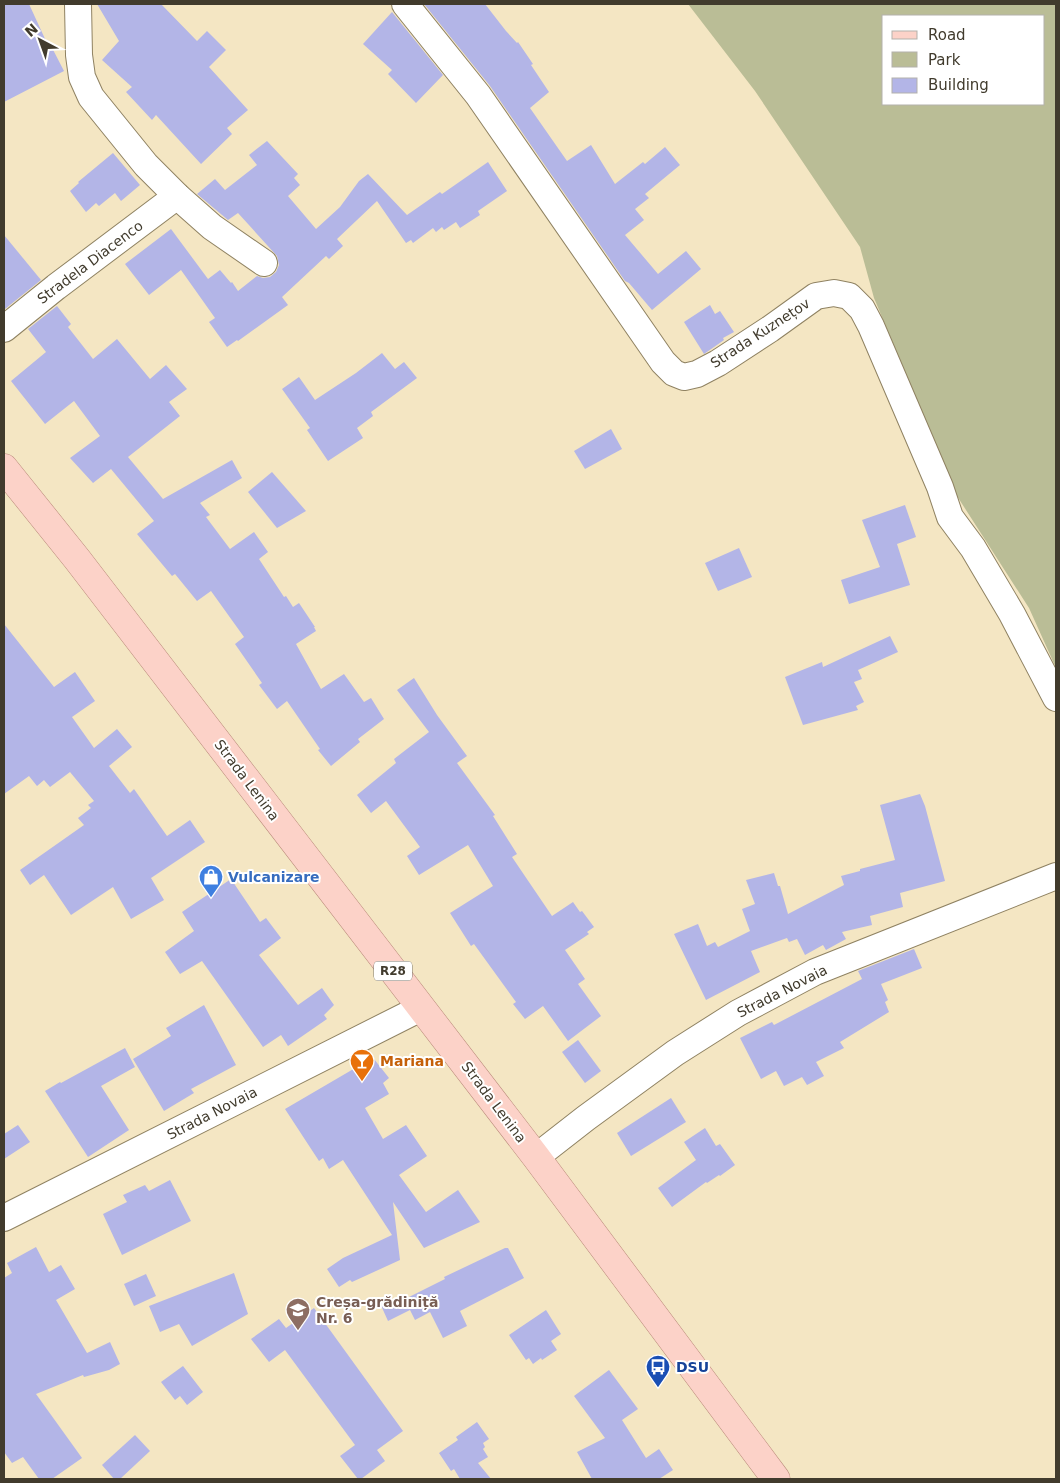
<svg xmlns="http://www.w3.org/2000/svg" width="1060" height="1483" font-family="'DejaVu Sans',sans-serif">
<rect width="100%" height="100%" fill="#f4e6c3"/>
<path fill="#babd96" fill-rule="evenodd" d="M688,4h368v664l-27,-60 -72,-112 -83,-198 -14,-51 -105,-156zM884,16h160v88h-160z"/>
<g fill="#b3b5e7">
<polygon points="4,4 29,4 46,41 48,40 64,71 4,102"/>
<polygon points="97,4 161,4 197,41 207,31 226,50 209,67 248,110 227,128 232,134 201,164 156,115 152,120 126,92 132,87 102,60 119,41"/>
<polygon points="424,4 485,4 506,31 517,43 518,42 533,64 531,65 549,92 530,108 567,161 591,145 615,184 643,162 645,164 665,147 680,165 645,194 649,198 635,209 644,220 625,235 658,274 686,251 701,269 652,310 629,283 625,281 490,86"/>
<polygon points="392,12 443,75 416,103 388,74 392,70 363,44"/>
<polygon points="267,141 298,174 294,178 300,185 288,196 316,229 340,207 359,181 368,174 407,215 440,192 442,194 488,162 507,191 478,211 480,215 460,228 456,222 444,230 442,227 436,232 433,228 413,243 411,240 406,243 377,201 337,239 343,246 329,259 326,256 282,297 288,305 238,341 237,340 227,347 209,322 215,318 181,270 149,295 125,264 171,229 208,279 220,270 231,283 232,282 238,291 257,276 263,278 270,277 276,272 279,265 277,256 238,213 228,220 197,194 215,179 225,190 257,165 249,155"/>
<polygon points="113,153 140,185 121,201 115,193 99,206 96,203 86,212 70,191 79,183 78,182"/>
<polygon points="4,235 41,280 5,309 4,308"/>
<polygon points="710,305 715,314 720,311 734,332 723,338 724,340 704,354 684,322"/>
<polygon points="57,306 71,324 68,327 93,359 117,339 150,379 166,365 187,389 169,402 180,416 128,457 163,499 232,460 242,478 200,503 210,515 206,517 230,549 254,532 268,552 259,559 284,597 286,596 293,607 299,603 315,627 314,627 316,631 296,644 321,689 344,674 364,702 371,698 384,719 358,739 360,742 331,766 318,750 320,749 287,701 277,709 259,685 262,683 235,644 244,637 211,591 197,601 175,574 172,576 137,534 154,521 111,469 93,483 70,458 100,436 74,401 45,424 11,381 46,352 28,329"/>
<polygon points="382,353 395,369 404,362 417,378 371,412 373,416 357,428 363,438 328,461 307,430 310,428 282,389 299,377 315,400 356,373"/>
<polygon points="611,429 622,449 585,469 574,451"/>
<polygon points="272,472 306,511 277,528 248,492"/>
<polygon points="905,505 916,537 897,544 910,585 849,604 841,580 880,567 862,520"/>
<polygon points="739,548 752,577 718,591 705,563"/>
<polygon points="4,624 54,687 75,672 95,701 72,717 94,748 117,729 132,747 109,766 130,793 134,789 167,836 190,820 205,842 151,878 164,900 131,919 113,887 71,915 44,875 30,885 20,870 84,825 78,818 91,808 88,805 94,801 70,772 50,787 44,780 37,786 29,776 4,794"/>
<polygon points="890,636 898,652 858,670 862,679 854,682 864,702 856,706 858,710 803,725 785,677 822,662 823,667"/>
<polygon points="414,678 437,715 467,756 457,763 495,815 493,816 517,854 512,857 552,916 573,902 580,912 582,911 594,927 587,932 589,934 565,950 585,979 578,984 601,1016 568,1041 543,1006 525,1019 513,1004 516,1002 474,944 471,946 450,913 493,886 468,845 419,875 407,856 420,847 386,801 371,813 357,795 396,763 394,759 429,732 397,690"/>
<polygon points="920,794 925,806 945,881 900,893 903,907 870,916 872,925 842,932 846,939 826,950 823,945 805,955 797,939 789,942 787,938 751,951 760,972 706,1000 674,934 698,924 707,946 715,942 718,947 750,931 742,909 755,904 746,880 774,873 778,886 780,886 788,914 844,885 841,876 860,871 860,869 895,860 880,805"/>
<polygon points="231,879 260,922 266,918 281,938 259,955 298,1005 322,988 334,1005 324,1015 327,1019 288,1046 281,1035 263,1047 202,961 180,974 165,952 194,931 182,912"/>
<polygon points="914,949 922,968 881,984 888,1000 885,1002 889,1012 840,1042 844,1048 816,1062 824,1076 807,1085 802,1077 784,1086 776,1071 761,1079 740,1038 772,1022 774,1025 862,979 858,971"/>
<polygon points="204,1005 236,1065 191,1089 194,1093 164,1111 133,1059 171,1036 166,1028"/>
<polygon points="578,1040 601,1071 585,1083 562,1052"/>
<polygon points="125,1048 135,1067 101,1086 129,1130 88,1157 45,1091 60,1082 61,1083"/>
<polygon points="374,1059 389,1078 383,1083 389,1094 365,1108 383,1139 406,1125 427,1156 399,1175 426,1212 458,1190 480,1222 424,1248 393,1202 400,1260 352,1282 350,1280 339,1287 327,1269 343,1258 392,1235 343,1160 329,1169 323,1158 319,1161 285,1109 362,1064 363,1066"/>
<polygon points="671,1098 686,1122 631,1156 617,1133"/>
<polygon points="18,1125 30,1142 4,1159 4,1134"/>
<polygon points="705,1128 716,1146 720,1144 735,1165 720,1176 719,1175 707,1183 706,1182 672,1207 658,1188 696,1160 684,1142"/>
<polygon points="170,1180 191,1221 122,1255 103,1214 127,1202 123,1195 145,1185 149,1191"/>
<polygon points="36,1247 49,1272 61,1265 75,1289 56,1300 87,1353 110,1342 120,1364 109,1370 84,1377 83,1375 36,1394 82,1458 52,1479 39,1479 23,1457 12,1463 4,1452 4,1278 12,1273 7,1263"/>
<polygon points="505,1248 508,1248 524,1278 460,1311 467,1326 443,1338 430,1312 415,1320 410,1310 388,1321 379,1301 405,1299 445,1279 444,1277"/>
<polygon points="234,1273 248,1314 192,1346 179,1324 160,1332 149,1306"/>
<polygon points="146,1274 156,1296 134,1306 124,1284"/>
<polygon points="314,1308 403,1431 377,1450 385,1461 361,1479 358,1479 340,1456 355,1445 285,1350 269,1362 251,1339 279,1319 286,1328"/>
<polygon points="546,1310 561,1334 551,1341 557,1350 542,1360 541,1358 533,1364 529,1358 526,1360 509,1335"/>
<polygon points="183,1366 203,1392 187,1405 180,1396 175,1400 161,1382"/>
<polygon points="609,1370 638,1409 622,1420 646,1458 659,1449 673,1470 659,1479 592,1479 577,1452 605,1438 574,1396"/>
<polygon points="477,1422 489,1439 483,1443 485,1447 483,1449 488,1457 478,1463 491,1479 460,1479 454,1469 451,1471 439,1453 458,1440 456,1437"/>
<polygon points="135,1435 150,1451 120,1479 114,1479 102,1465"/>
</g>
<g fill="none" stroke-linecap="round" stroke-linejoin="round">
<defs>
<g id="minor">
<polyline points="78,4 79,55 82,77 91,97 146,165 177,196 212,227 264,263"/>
<polyline points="405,4 478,95 663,362 674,373 684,377 697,374 718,363 770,329 816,296 834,293 849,296 862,309 871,326 940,487 950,517 973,548 1012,614 1056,698"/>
<polyline points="4,329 56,287 177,196"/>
<polyline points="536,1157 586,1118 675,1053 738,1013 815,972 1056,876"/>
<polyline points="4,1218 421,1008"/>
</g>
<polyline id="major" points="4,468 77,559 536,1157 776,1479"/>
</defs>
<use href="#minor" stroke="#8f8262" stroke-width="28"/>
<use href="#major" stroke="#b98a7a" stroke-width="29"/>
<use href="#minor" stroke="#fff" stroke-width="26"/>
<use href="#major" stroke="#fcd2c8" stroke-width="28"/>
</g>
<defs>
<symbol id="shop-pin" viewBox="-11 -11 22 30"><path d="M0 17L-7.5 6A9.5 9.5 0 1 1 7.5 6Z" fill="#3f7fe0" stroke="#fff"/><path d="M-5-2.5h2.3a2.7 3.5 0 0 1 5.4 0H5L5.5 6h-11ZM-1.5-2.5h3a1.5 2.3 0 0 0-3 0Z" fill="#fff"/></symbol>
<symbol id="bar-pin" viewBox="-11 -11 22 30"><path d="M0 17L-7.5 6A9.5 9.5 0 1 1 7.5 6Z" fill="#e8710a" stroke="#fff"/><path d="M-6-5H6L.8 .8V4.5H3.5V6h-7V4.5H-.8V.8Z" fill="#fff"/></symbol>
<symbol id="school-pin" viewBox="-11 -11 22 30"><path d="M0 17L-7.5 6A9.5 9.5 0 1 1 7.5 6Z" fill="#8d6e63" stroke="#fff"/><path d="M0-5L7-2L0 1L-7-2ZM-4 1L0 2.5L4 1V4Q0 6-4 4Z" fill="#fff"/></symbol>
<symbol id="bus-pin" viewBox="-11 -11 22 30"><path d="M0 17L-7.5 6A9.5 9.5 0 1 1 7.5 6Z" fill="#1a4fb4" stroke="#fff"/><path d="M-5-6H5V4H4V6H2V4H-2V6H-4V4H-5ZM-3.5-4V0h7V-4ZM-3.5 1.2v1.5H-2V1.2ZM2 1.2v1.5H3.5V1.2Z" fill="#fff"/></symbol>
</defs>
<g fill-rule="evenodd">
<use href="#shop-pin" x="197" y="863" width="28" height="38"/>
<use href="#bar-pin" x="348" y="1047" width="28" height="38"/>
<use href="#school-pin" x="284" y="1296" width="28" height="38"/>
<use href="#bus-pin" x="644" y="1353" width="28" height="38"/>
</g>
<g text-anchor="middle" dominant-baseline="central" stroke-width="4" stroke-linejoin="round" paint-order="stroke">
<rect fill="#fff" stroke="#7a766c" stroke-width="1" x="374" y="961.5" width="38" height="19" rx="4"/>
<g font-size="12" font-weight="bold" fill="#413b2d">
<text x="393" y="971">R28</text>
</g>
<g font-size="14" fill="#413b2d" stroke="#fff">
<text transform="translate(90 262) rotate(-37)">Stradela Diacenco</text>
<text transform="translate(760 333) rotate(-33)">Strada Kuznețov</text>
<text transform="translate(247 780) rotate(53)">Strada Lenina</text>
<text transform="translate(782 991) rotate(-27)">Strada Novaia</text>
<text transform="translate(494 1102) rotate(53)">Strada Lenina</text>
<text transform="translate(212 1113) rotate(-27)">Strada Novaia</text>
</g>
<g font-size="14" font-weight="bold" fill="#366cbe" stroke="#fff" text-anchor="start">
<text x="228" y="877">Vulcanizare</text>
</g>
<g font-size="14" font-weight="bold" fill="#c56008" stroke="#fff" text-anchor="start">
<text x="380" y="1061">Mariana</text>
</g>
<g font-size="14" font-weight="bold" fill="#785e54" stroke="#fff" text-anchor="start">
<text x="316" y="1302">Creșa-grădiniță<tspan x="316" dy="16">Nr. 6</tspan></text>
</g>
<g font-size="14" font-weight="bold" fill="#164399" stroke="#fff" text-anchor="start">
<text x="676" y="1367">DSU</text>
</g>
</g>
<rect width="1060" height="1483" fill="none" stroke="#413b2d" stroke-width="10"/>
<rect x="882" y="15" width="162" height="90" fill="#ffffff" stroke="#b3b1ab"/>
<rect x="892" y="31" width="25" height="8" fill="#fcd2c8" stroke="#b3b1ab"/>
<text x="928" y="40" font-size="15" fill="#413b2d">Road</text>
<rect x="892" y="52" width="25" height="15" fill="#babd96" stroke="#b3b1ab"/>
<text x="928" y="65" font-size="15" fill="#413b2d">Park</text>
<rect x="892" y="78" width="25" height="15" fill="#b3b5e7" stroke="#b3b1ab"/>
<text x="928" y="90" font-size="15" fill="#413b2d">Building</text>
<g transform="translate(40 40) rotate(319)" stroke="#ffffff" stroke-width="4" paint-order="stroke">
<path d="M0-4L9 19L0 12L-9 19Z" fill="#413b2d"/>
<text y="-8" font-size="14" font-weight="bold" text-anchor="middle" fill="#413b2d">N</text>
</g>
</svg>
